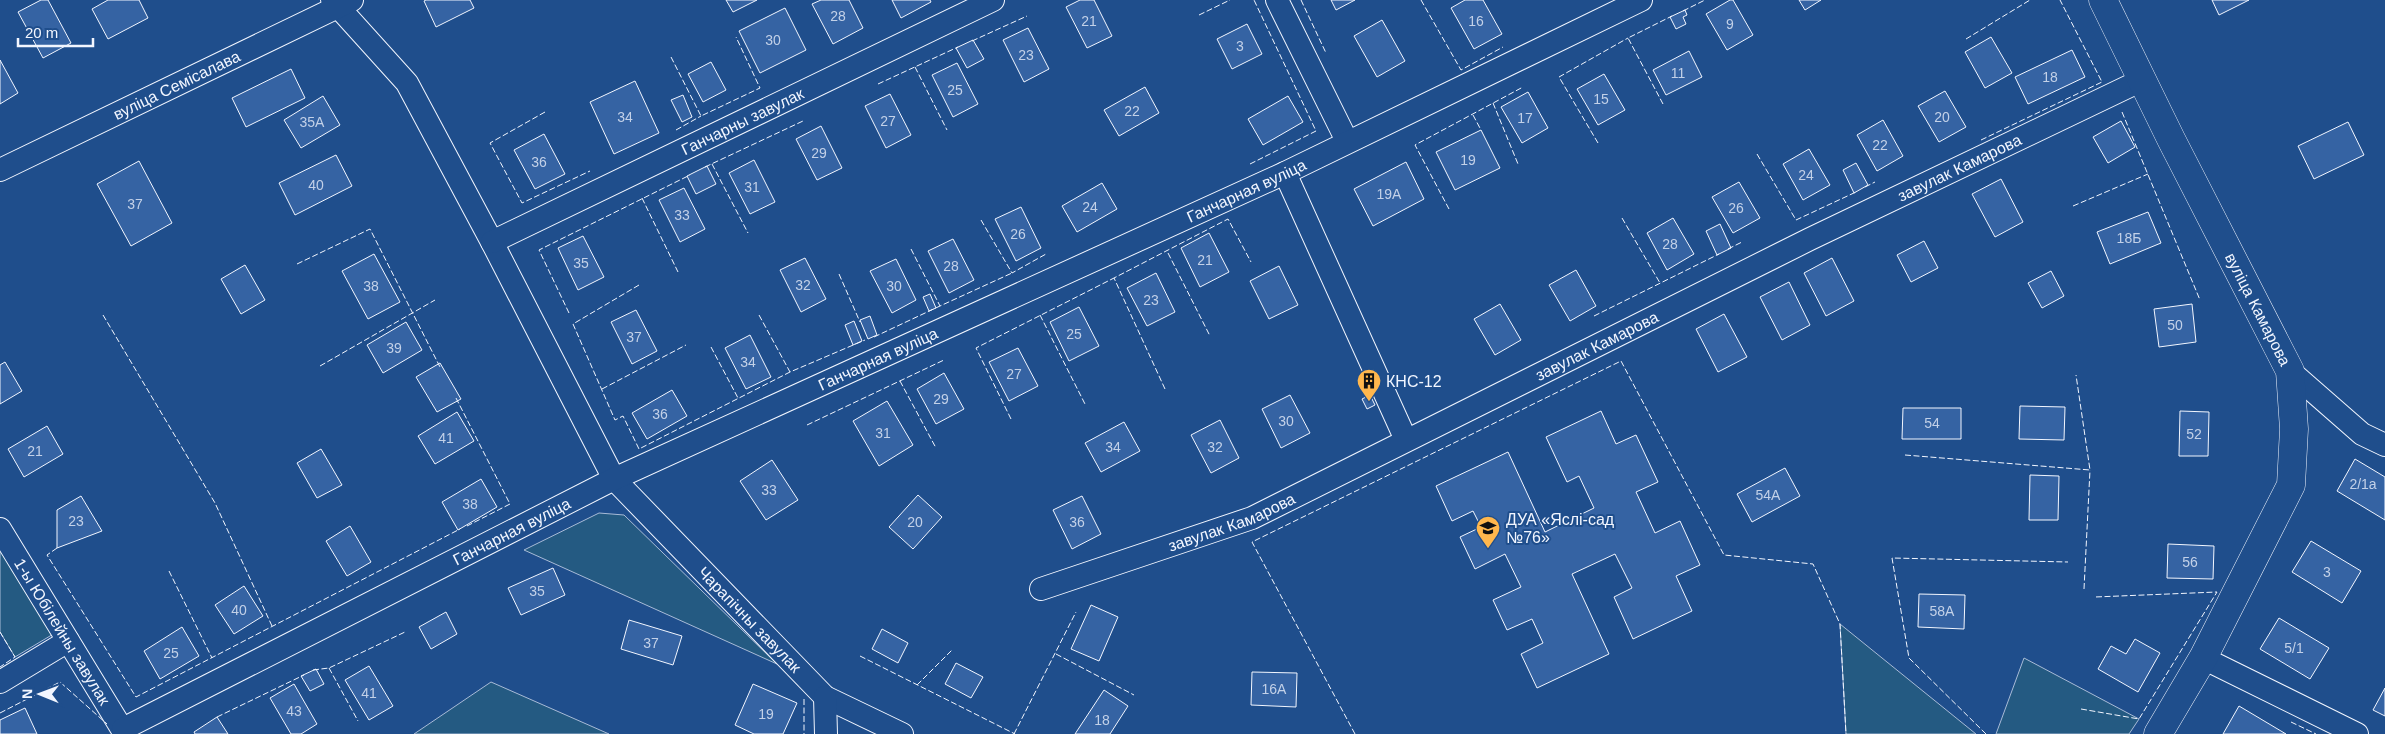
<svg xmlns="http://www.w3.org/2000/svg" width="2385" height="734" font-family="Arial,sans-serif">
<rect width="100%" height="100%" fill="#1f4e8c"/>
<g fill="#245a82" stroke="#a8bbd7">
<polygon points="599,513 624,515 777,664 524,550"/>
<polygon points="0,547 55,633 15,657 0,632"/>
<polygon points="1840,624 1976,734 1846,734"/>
<polygon points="2024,658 2139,719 2129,734 1996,734"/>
<polygon points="491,682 609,734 414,734"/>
</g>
<g fill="#3563a3" stroke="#f2f6ff">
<polygon points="41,0 48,0 71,43 43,58 18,12"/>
<polygon points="108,0 139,0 148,18 108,39 92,9"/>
<polygon points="426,0 470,0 474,8 436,27 424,1"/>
<polygon points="726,0 757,0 733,12"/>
<polygon points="821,0 849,0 863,28 833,44 812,4"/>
<polygon points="892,0 930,0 931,2 901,18"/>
<polygon points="1080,0 1094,0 1112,36 1087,48 1066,7"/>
<polygon points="1331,0 1355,0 1336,10"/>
<polygon points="1465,0 1483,0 1502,34 1474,49 1451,8"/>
<polygon points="1730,0 1733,0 1753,35 1727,50 1706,14"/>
<polygon points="1799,0 1821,0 1805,10"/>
<polygon points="2212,0 2249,0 2219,15"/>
<polygon points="785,8 806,50 760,73 739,31"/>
<polygon points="1685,10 1687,15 1683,17 1686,24 1676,29 1670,17"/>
<polygon points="1382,20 1405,61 1377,77 1354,36"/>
<polygon points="1247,24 1262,54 1232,69 1217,39"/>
<polygon points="1028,28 1049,69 1024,82 1003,40"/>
<polygon points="1991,37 2012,73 1985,88 1965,52"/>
<polygon points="973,40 984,59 967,68 956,48"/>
<polygon points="2072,50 2085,77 2028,104 2015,77"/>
<polygon points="1689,51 1702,77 1666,95 1653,70"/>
<polygon points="0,60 18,93 0,104"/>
<polygon points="711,62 726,90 703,102 688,74"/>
<polygon points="957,63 978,104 953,117 932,75"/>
<polygon points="291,69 305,98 246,127 232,98"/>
<polygon points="1604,74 1625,110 1598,125 1577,89"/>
<polygon points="635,81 659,133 614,154 590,102"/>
<polygon points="1145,87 1159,113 1119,136 1104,110"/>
<polygon points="1945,91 1966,127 1939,142 1918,106"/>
<polygon points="1528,92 1548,128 1522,143 1501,107"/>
<polygon points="890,94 911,135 886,148 865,106"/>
<polygon points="683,95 692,117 682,122 671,100"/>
<polygon points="323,96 340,125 301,148 284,120"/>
<polygon points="1288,96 1303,122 1263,145 1248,119"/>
<polygon points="1883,120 1903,156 1877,171 1857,135"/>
<polygon points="2121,121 2135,147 2108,163 2093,137"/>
<polygon points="2348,122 2364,155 2314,179 2298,146"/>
<polygon points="821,126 842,168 817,180 796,139"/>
<polygon points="1481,130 1500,168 1455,190 1436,152"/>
<polygon points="544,134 565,174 535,189 514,150"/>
<polygon points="1809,149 1830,185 1803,200 1783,164"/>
<polygon points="336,155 352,186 295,215 279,183"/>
<polygon points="754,160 775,202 750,214 729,173"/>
<polygon points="139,161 172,223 131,246 97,184"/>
<polygon points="1406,162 1424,199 1373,226 1354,189"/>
<polygon points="1856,163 1868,185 1854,193 1843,170"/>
<polygon points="707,166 716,184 696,194 687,176"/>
<polygon points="2001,179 2023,222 1995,237 1972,194"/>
<polygon points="1739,182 1760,218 1733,233 1712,197"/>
<polygon points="1102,183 1117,209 1077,232 1062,206"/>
<polygon points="684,188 705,229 680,242 659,200"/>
<polygon points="1021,207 1041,248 1016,261 995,219"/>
<polygon points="2148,212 2161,243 2110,264 2097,232"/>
<polygon points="1673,218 1694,254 1667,270 1647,233"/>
<polygon points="1720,224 1731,248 1717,255 1706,231"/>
<polygon points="1209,233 1229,272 1200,287 1181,248"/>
<polygon points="583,236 604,277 578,290 558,248"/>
<polygon points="953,239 974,280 949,293 928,251"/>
<polygon points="1924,241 1938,268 1911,282 1897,255"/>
<polygon points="374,254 400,302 368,319 342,271"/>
<polygon points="805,258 826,299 801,312 780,270"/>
<polygon points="1832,258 1854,301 1826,316 1804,273"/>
<polygon points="896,259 916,300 892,313 870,271"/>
<polygon points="245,265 265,300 241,314 221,279"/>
<polygon points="1279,266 1298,305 1269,319 1250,281"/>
<polygon points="1576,270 1596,306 1570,321 1549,285"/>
<polygon points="2051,271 2064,296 2042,308 2028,283"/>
<polygon points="1156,273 1175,312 1147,326 1127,288"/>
<polygon points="1789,282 1810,325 1782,340 1760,297"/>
<polygon points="930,294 936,308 929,311 923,297"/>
<polygon points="1500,304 1521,340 1495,355 1474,319"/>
<polygon points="2192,304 2196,342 2159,347 2154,309"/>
<polygon points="1079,307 1099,346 1069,361 1050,322"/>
<polygon points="636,310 657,351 632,364 611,322"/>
<polygon points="1724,314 1747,357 1718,372 1696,329"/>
<polygon points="870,316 877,335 868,339 860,320"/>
<polygon points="854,321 862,341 853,345 845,325"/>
<polygon points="406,322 422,350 383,373 367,345"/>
<polygon points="750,335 771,377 746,389 725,348"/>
<polygon points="1018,348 1038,386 1009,401 989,362"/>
<polygon points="5,362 22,391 0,404 0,365"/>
<polygon points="440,363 461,399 437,412 416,377"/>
<polygon points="944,373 964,409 936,424 917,389"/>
<polygon points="672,390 687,416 647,439 632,413"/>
<polygon points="1290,395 1310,433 1281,448 1262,409"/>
<polygon points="1370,395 1375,405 1367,409 1362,399"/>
<polygon points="887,401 913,445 879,466 853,421"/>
<polygon points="2020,406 2065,407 2064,440 2019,439"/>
<polygon points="1903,408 1961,408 1961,439 1902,439"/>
<polygon points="1601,411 1616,444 1636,435 1658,482 1636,492 1655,533 1680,521 1700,565 1676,576 1692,611 1633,639 1614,597 1632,588 1615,554 1572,574 1609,654 1537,688 1521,654 1543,643 1532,619 1507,630 1493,600 1521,587 1505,554 1475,569 1460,537 1481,527 1473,511 1452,521 1436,486 1508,452 1545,532 1594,508 1579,476 1567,482 1546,437"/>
<polygon points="2180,411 2209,412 2208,456 2179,456"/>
<polygon points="457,412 474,441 435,464 418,436"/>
<polygon points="1220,420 1239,458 1211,473 1191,435"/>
<polygon points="1124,422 1140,451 1101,472 1085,443"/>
<polygon points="47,426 63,454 24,477 8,449"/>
<polygon points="321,449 342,485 317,498 297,463"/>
<polygon points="2355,459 2385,477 2385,520 2337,491"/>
<polygon points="772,460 798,500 766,520 740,481"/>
<polygon points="1785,468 1800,496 1752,522 1737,494"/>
<polygon points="2030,475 2059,476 2058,520 2029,520"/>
<polygon points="481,479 497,507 458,530 442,502"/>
<polygon points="918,495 942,517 913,549 889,527"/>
<polygon points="81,496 102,531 57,548 57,510"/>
<polygon points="1082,496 1101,534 1072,549 1053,510"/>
<polygon points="350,526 371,562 347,576 326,541"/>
<polygon points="2311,541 2361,571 2342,603 2292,572"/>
<polygon points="2168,544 2214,546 2213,579 2167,578"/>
<polygon points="553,568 565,595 521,615 508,588"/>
<polygon points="244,586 263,616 234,634 215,605"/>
<polygon points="1919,594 1965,595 1964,629 1918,627"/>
<polygon points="1091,605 1118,617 1099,661 1071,649"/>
<polygon points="446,612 457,634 431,649 419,627"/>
<polygon points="2279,618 2329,648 2310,679 2260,649"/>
<polygon points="629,620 682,636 673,665 621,649"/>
<polygon points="182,627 199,656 160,679 144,651"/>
<polygon points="882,629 908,643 898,663 872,649"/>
<polygon points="2135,639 2160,653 2138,692 2098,669 2111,646 2126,654"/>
<polygon points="956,663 983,677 971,698 945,684"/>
<polygon points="369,666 393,706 369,720 345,680"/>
<polygon points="316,669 324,684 310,691 301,676"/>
<polygon points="1252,672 1297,673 1296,707 1251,705"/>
<polygon points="294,684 317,724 301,734 291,734 270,698"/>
<polygon points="753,684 797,703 783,734 754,734 735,725"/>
<polygon points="2385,688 2385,716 2373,710"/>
<polygon points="1104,690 1128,706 1110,734 1075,734"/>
<polygon points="2239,706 2286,734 2223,734"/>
<polygon points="25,708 37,734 0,734 0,720"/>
<polygon points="217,717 228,734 195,734 194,732"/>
</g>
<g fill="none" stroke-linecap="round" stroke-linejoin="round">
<defs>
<g id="street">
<path id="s1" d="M332,0l75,83 85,159 122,237 211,218 77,37"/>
<polyline points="1277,0 1347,141"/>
<path id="s2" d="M0,170l352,-170"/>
<polyline points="1285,173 1406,440"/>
<path id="s3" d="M492,242l501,-242"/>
<polyline points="2290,371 2362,434 2385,445"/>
<path id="s4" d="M0,529l125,205"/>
<path id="s5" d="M1041,589l211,-71 558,-279 332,-159"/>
<polyline points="2203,658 2357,734"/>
<polyline points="0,682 68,641"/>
<polyline points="825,697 826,734"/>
<path id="s6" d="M123,729l491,-250 671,-306 356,-173"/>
</g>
<g id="secondary">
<path id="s7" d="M2103,0l68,139 119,232 4,58 -3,56 -88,173 -45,76"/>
</g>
</defs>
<use href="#street" stroke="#f2f6ff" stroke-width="24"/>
<use href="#secondary" stroke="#f2f6ff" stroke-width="29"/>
<use href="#street" stroke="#1f4e8c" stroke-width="22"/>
<use href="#secondary" stroke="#1f4e8c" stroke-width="28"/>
<g stroke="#f2f6ff" stroke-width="1" stroke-dasharray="6 2.5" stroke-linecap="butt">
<polyline points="1301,0 1326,53"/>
<polyline points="1421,0 1461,70 1503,47"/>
<polyline points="1683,11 1705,0"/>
<polyline points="1199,15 1230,0"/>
<polyline points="1966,39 2030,0"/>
<polyline points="972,41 1027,16"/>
<polyline points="671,57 701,116 760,88 736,37"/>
<polyline points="915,67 947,130"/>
<polyline points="878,84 958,47"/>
<polyline points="1493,103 1518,164"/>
<polyline points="1663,104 1628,38 1672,16"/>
<polyline points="545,112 490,143 522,203 590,171"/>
<polyline points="2122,112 2200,300"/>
<polyline points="1473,115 1481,130"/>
<polyline points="676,130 701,116"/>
<polyline points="1981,140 2102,82 2060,0"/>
<polyline points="1598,143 1559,77 1628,38"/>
<polyline points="1757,154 1796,220 1856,192"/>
<polyline points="712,164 748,233"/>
<polyline points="1250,164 1316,131 1254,0"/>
<polyline points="705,167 803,121"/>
<polyline points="1865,187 1875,182"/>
<polyline points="642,198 678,272"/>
<polyline points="2073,206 2148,174"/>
<polyline points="1449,209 1415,145 1523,87"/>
<polyline points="1622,218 1660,283"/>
<polyline points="981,220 1012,273 1046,254"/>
<polyline points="911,249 940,306 1012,273"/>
<polyline points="1728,249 1742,242"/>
<polyline points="1168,253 1210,336"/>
<polyline points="297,264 370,229 440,367"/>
<polyline points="839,274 860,322"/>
<polyline points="639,285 573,324 615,420 623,416 639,449 790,372"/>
<polyline points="569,313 539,250 690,175"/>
<polyline points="103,315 215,503 272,626"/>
<polyline points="759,315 790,372 865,340"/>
<polyline points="1040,315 1086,406"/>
<polyline points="1594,316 1719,254"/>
<polyline points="874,337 940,306"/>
<polyline points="711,347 738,398"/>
<polyline points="320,366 435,300"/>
<polyline points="900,381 936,448"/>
<polyline points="602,389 686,345"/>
<polyline points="1165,389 1114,278 1228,219 1251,262"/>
<polyline points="456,398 510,504 467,526"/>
<polyline points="1011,419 976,348 1114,278"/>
<polyline points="807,425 944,360"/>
<polyline points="1905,455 2090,470 2076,375"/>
<polyline points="57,548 47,555 136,697 460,529"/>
<polyline points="169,571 212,658"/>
<polyline points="2084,589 2090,470"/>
<polyline points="0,632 15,657 0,667"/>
<polyline points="1056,654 1134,695"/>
<polyline points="860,656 1015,734"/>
<polyline points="329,668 358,721"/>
<polyline points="313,670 329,668 405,632"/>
<polyline points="917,685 952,650"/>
<polyline points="804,699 804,734"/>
<polyline points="2081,709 2139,719 2217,592 2095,597"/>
<polyline points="0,713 60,682 107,724"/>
<polyline points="217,717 304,675"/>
<polyline points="2291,722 2316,734"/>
<polyline points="1014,734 1076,612"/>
<polyline points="1355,734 1252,542 1621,361 1724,555 1813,564 1840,624 1846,734"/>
<polyline points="1986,734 1909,658 1892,558 2068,562"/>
</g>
</g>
<defs>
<symbol id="building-pin" viewBox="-11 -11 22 30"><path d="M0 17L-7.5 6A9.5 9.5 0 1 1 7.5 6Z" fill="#ffb74d" stroke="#1f4e8c"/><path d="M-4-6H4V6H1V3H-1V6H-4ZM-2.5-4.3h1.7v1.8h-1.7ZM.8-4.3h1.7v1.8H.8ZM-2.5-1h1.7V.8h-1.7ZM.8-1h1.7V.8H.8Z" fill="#111"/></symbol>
<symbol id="school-pin" viewBox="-11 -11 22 30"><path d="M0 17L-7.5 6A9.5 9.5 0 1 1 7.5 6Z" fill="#ffb74d" stroke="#1f4e8c"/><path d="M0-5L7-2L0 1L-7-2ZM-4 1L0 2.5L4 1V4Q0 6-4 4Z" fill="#111"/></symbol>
</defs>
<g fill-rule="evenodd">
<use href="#building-pin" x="1355" y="367" width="28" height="38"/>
<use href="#school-pin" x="1474" y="514" width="28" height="38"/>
</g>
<g text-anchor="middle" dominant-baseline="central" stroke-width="4" stroke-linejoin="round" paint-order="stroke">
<g font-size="14" fill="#c3d1e8">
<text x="838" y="16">28</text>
<text x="1089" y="21">21</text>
<text x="1476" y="21">16</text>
<text x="1730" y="24">9</text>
<text x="773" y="40">30</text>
<text x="1240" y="46">3</text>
<text x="1026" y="55">23</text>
<text x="1678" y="73">11</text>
<text x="2050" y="77">18</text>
<text x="955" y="90">25</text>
<text x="1601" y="99">15</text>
<text x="1132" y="111">22</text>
<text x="625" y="117">34</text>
<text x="1942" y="117">20</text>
<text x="1525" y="118">17</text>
<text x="888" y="121">27</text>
<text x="312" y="122">35А</text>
<text x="1880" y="145">22</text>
<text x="819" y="153">29</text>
<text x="1468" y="160">19</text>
<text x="539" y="162">36</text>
<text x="1806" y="175">24</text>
<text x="316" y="185">40</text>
<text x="752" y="187">31</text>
<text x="1389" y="194">19А</text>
<text x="135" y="204">37</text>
<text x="1090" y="207">24</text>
<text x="1736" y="208">26</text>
<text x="682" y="215">33</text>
<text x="1018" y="234">26</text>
<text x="2129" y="238">18Б</text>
<text x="1670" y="244">28</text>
<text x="1205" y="260">21</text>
<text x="581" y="263">35</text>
<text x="951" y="266">28</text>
<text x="803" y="285">32</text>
<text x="371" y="286">38</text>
<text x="894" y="286">30</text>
<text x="1151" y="300">23</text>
<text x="2175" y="325">50</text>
<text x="1074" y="334">25</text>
<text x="634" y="337">37</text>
<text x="394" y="348">39</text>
<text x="748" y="362">34</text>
<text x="1014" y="374">27</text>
<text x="941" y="399">29</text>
<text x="660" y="414">36</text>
<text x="1286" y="421">30</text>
<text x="1932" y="423">54</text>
<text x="883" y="433">31</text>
<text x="2194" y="434">52</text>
<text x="446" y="438">41</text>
<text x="1113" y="447">34</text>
<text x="1215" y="447">32</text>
<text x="35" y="451">21</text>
<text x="2363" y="484">2/1а</text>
<text x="769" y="490">33</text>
<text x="1768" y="495">54А</text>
<text x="470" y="504">38</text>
<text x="76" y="521">23</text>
<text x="915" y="522">20</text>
<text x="1077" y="522">36</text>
<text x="2190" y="562">56</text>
<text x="2327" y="572">3</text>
<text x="537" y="591">35</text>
<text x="239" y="610">40</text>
<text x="1942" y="611">58А</text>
<text x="651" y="643">37</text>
<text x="2294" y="648">5/1</text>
<text x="171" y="653">25</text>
<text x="1274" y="689">16А</text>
<text x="369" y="693">41</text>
<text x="294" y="711">43</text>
<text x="766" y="714">19</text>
<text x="1102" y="720">18</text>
</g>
<g font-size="16" fill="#f2f6ff" stroke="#1f4e8c">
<text stroke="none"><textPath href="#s2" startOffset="196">вуліца Семісалава</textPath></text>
<text stroke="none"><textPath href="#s3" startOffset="278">Ганчарны завулак</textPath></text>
<text stroke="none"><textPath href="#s5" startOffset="1012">завулак Камарова</textPath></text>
<text stroke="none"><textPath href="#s6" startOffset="1246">Ганчарная вуліца</textPath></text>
<text stroke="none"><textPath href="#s7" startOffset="346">вуліца Камарова</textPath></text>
<text stroke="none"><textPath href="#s5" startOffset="608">завулак Камарова</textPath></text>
<text stroke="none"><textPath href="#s6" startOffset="841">Ганчарная вуліца</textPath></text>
<text stroke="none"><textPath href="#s5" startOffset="202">завулак Камарова</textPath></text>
<text stroke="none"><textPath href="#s6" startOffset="436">Ганчарная вуліца</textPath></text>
<text stroke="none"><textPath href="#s1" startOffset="754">Чарапічны завулак</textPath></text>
<text stroke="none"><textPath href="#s4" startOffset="120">1-ы Юбілейны завулак</textPath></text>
</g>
<g font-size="16" fill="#f2f6ff" stroke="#1f4e8c" text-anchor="start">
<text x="1386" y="381">КНС-12</text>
<text x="1506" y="519">ДУА «Яслі-сад<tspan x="1506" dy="18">№76»</tspan></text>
</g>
</g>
<g transform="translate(40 694) rotate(271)" stroke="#1f4e8c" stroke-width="4" paint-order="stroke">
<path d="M0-4L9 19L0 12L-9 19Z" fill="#f2f6ff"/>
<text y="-8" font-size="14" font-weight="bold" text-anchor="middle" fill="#f2f6ff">N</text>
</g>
<path d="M18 38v8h75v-8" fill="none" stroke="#f2f6ff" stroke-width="2.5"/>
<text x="25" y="38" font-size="15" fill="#f2f6ff" stroke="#1f4e8c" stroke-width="4" paint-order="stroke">20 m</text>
</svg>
